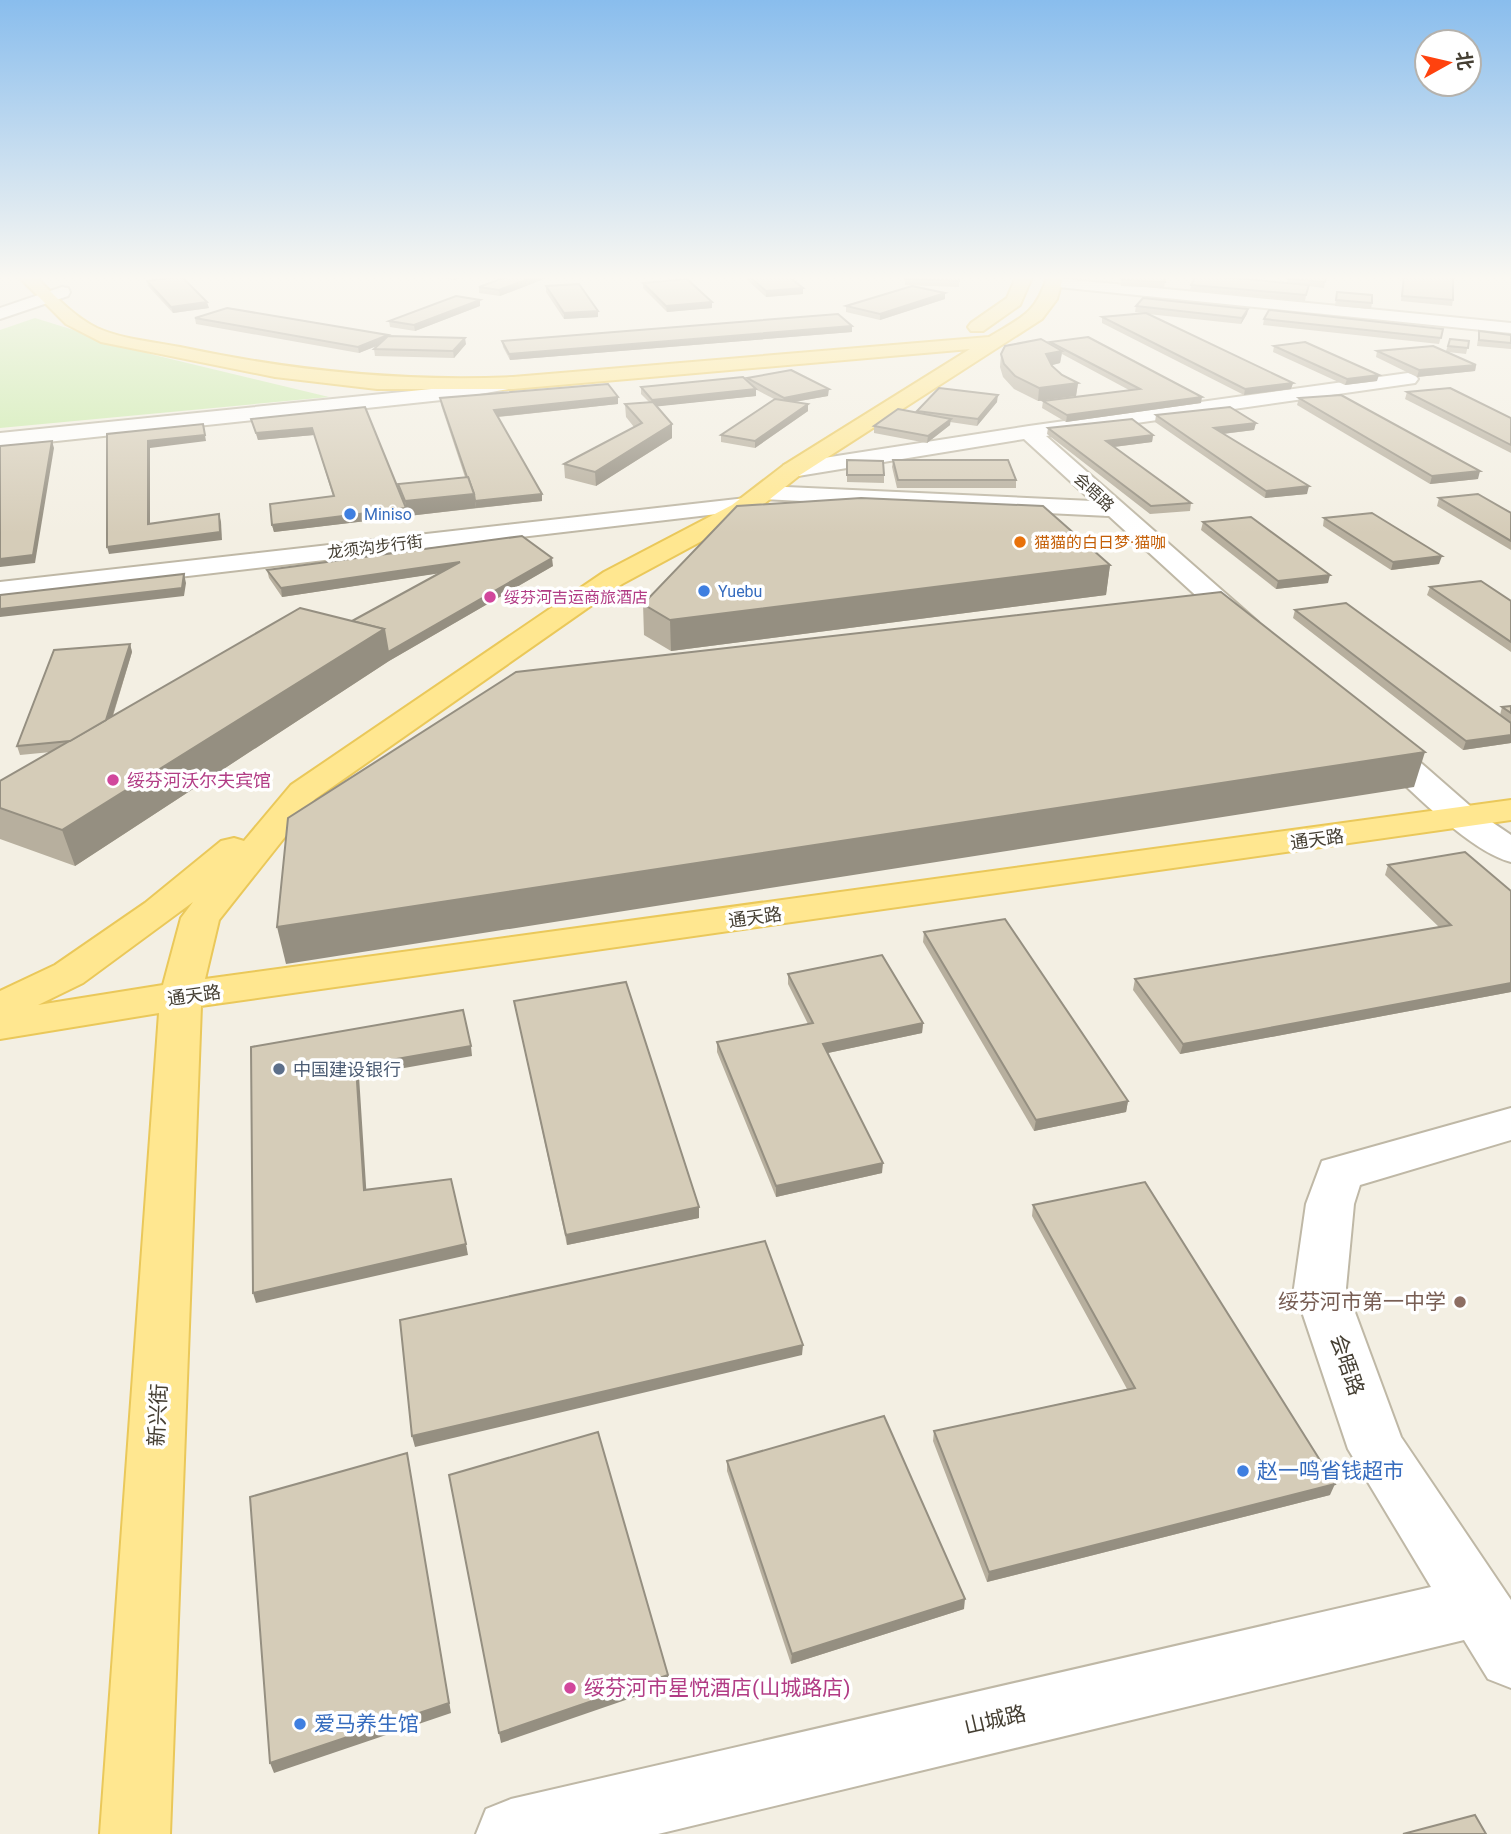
<svg xmlns="http://www.w3.org/2000/svg" width="1511" height="1834" font-family="Roboto,'Noto Sans SC',sans-serif">
<rect width="100%" height="100%" fill="#f3efe3"/>
<polygon fill="#c9eaa9" points="35,318 154,355 329,397 0,428 0,330"/>
<g fill="none" stroke-linecap="round" stroke-linejoin="round">
<defs>
<g id="minor">
<polygon points="1054,278 1511,323 1511,333 1048,286 1046,283"/>
<polygon points="62,287 68,288 70,292 68,296 0,319 0,308"/>
<polygon points="1408,373 1415,375 1418,379 1415,383 1046,436 1258,622 1262,628 1258,634 1248,637 1238,634 1109,516 760,499 763,503 760,508 751,510 0,598 0,582 755,497 752,493 756,488 764,486 1092,501 1024,439 792,477 784,475 781,470 784,465 792,463 1029,426"/>
<polygon points="513,377 520,379 523,383 520,387 451,399 0,447 0,433 451,387"/>
<path d="M1378,732l11,3 88,77 34,23v27c-44,-11 -109,-81 -144,-113l-5,-7 5,-7z"/>
<polygon points="1511,1108 1511,1140 1360,1185 1354,1204 1346,1288 1401,1437 1511,1600 1511,1688 1488,1679 1464,1640 658,1834 476,1834 486,1809 511,1799 1431,1587 1348,1449 1294,1288 1306,1204 1322,1161"/>
</g>
<g id="major">
<path d="M19,277h17c19,19 37,39 61,51 26,12 60,14 88,20 109,23 216,34 328,29l476,-40c31,-19 47,-23 58,-60h16l-6,22 -15,20 -242,156 -50,40 -128,69 -307,215 -96,121 -14,59 1306,-179v20l-1310,186 -31,828h-70l59,-821 -159,26v-48l55,-26 90,-62 76,-62 13,-3 10,3 47,-56 313,-213 128,-67 52,-40 186,-116 -457,40h-136l-102,-12 -174,-35 -35,-18zM193,902l-12,16 -18,67 -125,20 45,-22z"/>
<polygon points="1016,277 1032,277 1020,305 983,331 971,331 968,327 971,323 1007,298"/>
</g>
</defs>
<use href="#minor" stroke="#bfb8a6" stroke-width="4"/>
<use href="#major" stroke="#eac85a" stroke-width="4"/>
<use href="#minor" fill="#fff" fill-rule="evenodd"/>
<use href="#major" fill="#ffe790" fill-rule="evenodd"/>
</g>
<g fill="#b7af9e">
<polygon points="433,277 464,277 454,280"/>
<polygon points="506,277 549,277 500,296 479,293 479,287"/>
<polygon points="744,277 789,277 803,294 766,297"/>
<polygon points="959,277 959,287 905,285 905,279"/>
<polygon points="1120,277 1164,277 1165,282 1164,288 1121,286"/>
<polygon points="1288,277 1326,277 1324,288 1308,286 1305,301 1190,290 1191,285 1287,283"/>
<polygon points="1403,277 1453,277 1453,300 1452,306 1401,301"/>
<polygon points="147,281 209,308 173,313 148,286"/>
<polygon points="643,283 712,308 667,312 643,288"/>
<polygon points="546,286 598,317 564,319 546,292"/>
<polygon points="1337,292 1372,303 1371,309 1335,306"/>
<polygon points="945,293 945,299 880,320 846,312 846,306"/>
<polygon points="480,306 415,331 390,327 389,321"/>
<polygon points="1136,306 1248,309 1247,314 1241,324 1148,314 1293,383 1291,389 1244,395 1102,323 1102,317 1143,313 1135,312"/>
<polygon points="195,318 388,336 466,344 454,358 375,356 374,349 379,345 359,353 196,324"/>
<polygon points="1264,319 1443,329 1439,344 1263,325"/>
<polygon points="852,326 852,332 510,360 503,347 502,341"/>
<polygon points="1479,331 1511,335 1511,349 1477,346"/>
<polygon points="1450,339 1469,341 1466,354 1448,352 1476,365 1475,371 1417,377 1376,357 1377,351 1446,351"/>
<polygon points="1050,342 1201,403 1066,422 1042,408 1043,401 1129,390 1062,354 1060,363 1052,365 1062,375 1078,383 1076,396 1038,401 1014,389 1003,377 1000,367 1001,354 1050,344"/>
<polygon points="1274,346 1377,381 1345,385 1273,352"/>
<polygon points="747,378 828,396 794,402 808,411 755,448 721,442 721,435 774,399 755,389 756,396 657,406 672,424 672,438 596,486 565,478 564,464 634,427 626,417 625,404 649,402 641,394 641,387 747,381"/>
<polygon points="1407,392 1511,418 1511,453 1405,399"/>
<polygon points="618,397 618,404 498,417 542,501 407,516 274,532 272,525 333,496 314,435 258,440 251,419 365,407 399,491 398,484 465,477 441,405 440,398"/>
<polygon points="1299,398 1478,479 1430,484 1297,405"/>
<polygon points="997,402 977,426 950,422 950,425 927,443 874,433 874,426 917,413 917,411"/>
<polygon points="1156,415 1256,423 1254,430 1223,434 1307,494 1265,498 1155,422"/>
<polygon points="1048,428 1153,435 1152,442 1114,447 1191,503 1190,511 1150,514 1047,434"/>
<polygon points="847,460 884,475 884,483 847,482"/>
<polygon points="893,460 1016,480 1016,488 897,488 892,467"/>
<polygon points="1439,498 1511,513 1511,550 1437,506"/>
<polygon points="1324,518 1439,564 1391,570 1323,526"/>
<polygon points="1203,522 1328,583 1276,589 1201,530"/>
<polygon points="1110,565 1106,595 671,651 644,635 643,604"/>
<polygon points="553,566 389,661 75,866 0,839 0,781 51,752 20,755 17,746 130,644 132,652 113,716 352,621 439,573 282,597 269,578 267,570"/>
<polygon points="1430,587 1511,601 1511,652 1427,595"/>
<polygon points="1295,610 1500,715 1502,707 1511,706 1511,743 1463,750 1293,618"/>
<polygon points="1388,865 1511,891 1511,992 1180,1054 1133,990 1135,979 1439,927 1385,875"/>
<polygon points="924,932 1128,1101 1126,1112 1034,1131 923,942"/>
<polygon points="788,974 923,1023 922,1033 828,1053 882,1173 776,1197 717,1052 717,1042 808,1024 788,984"/>
<polygon points="514,1001 699,1207 699,1218 567,1245"/>
<polygon points="1033,1205 1330,1495 987,1582 933,1441 934,1431 1127,1389 1032,1216"/>
<polygon points="727,1461 964,1609 791,1664 727,1471"/>
</g>
<g fill="#958f81">
<polygon points="453,277 464,277 454,280"/>
<polygon points="534,277 549,277 500,296 499,290"/>
<polygon points="803,288 803,294 766,297 766,291"/>
<polygon points="945,293 945,299 880,320 880,314"/>
<polygon points="480,300 480,306 415,331 414,325"/>
<polygon points="207,302 209,308 173,313 171,307"/>
<polygon points="712,302 712,308 667,312 666,306"/>
<polygon points="1248,309 1247,314 1241,324 1242,318"/>
<polygon points="598,311 598,317 564,319 564,313"/>
<polygon points="852,326 852,332 510,360 509,354"/>
<polygon points="388,335 389,341 359,353 358,347"/>
<polygon points="465,338 466,344 454,358 453,351"/>
<polygon points="1062,351 1060,363 1045,367 1046,354"/>
<polygon points="1476,365 1475,371 1417,377 1419,370"/>
<polygon points="1379,375 1377,381 1345,385 1347,379"/>
<polygon points="1078,383 1076,396 1038,401 1039,388"/>
<polygon points="1293,383 1291,389 1244,395 1245,389"/>
<polygon points="756,389 756,396 652,407 652,400"/>
<polygon points="829,389 828,396 783,404 784,398"/>
<polygon points="998,395 997,402 977,426 978,419"/>
<polygon points="618,397 618,404 495,417 494,410"/>
<polygon points="1202,397 1201,403 1066,422 1067,415"/>
<polygon points="808,404 808,411 755,448 755,441"/>
<polygon points="951,419 950,425 927,443 928,436"/>
<polygon points="1256,423 1254,430 1213,435 1214,428"/>
<polygon points="203,424 206,441 150,448 150,531 148,524 148,441"/>
<polygon points="672,424 672,438 596,486 595,472"/>
<polygon points="312,428 314,435 258,440 256,433"/>
<polygon points="1153,435 1152,442 1105,448 1106,441"/>
<polygon points="52,441 54,448 35,563 0,567 0,559"/>
<polygon points="1480,471 1478,479 1430,484 1432,476"/>
<polygon points="1309,486 1307,494 1265,498 1266,491"/>
<polygon points="474,494 476,508 274,532 272,525 406,508 405,501"/>
<polygon points="542,494 542,501 476,508 475,501"/>
<polygon points="219,514 221,522 222,540 109,554 107,547"/>
<polygon points="1442,556 1439,564 1391,570 1393,562"/>
<polygon points="552,558 553,566 389,661 75,866 62,830 384,629"/>
<polygon points="460,562 461,570 282,597 281,588"/>
<polygon points="1110,565 1106,595 671,651 670,620"/>
<polygon points="184,574 186,583 184,596 0,617 0,609"/>
<polygon points="1330,575 1328,583 1276,589 1278,581"/>
<polygon points="130,644 132,652 103,747 101,738"/>
<polygon points="1511,735 1511,743 1463,750 1466,741"/>
<polygon points="1425,752 1414,787 286,964 277,927"/>
<polygon points="1511,983 1511,992 1180,1054 1183,1044"/>
<polygon points="923,1023 922,1033 823,1054 823,1044"/>
<polygon points="471,1046 472,1056 359,1076 367,1201 364,1190 356,1066"/>
<polygon points="1128,1101 1126,1112 1034,1131 1036,1120"/>
<polygon points="883,1163 882,1173 776,1197 776,1186"/>
<polygon points="699,1207 699,1218 567,1245 566,1235"/>
<polygon points="466,1244 468,1255 256,1303 253,1293"/>
<polygon points="803,1345 802,1355 415,1447 412,1436"/>
<polygon points="407,1453 451,1713 274,1773 270,1763"/>
<polygon points="1335,1484 1330,1495 987,1582 989,1572"/>
<polygon points="965,1599 964,1609 791,1664 792,1654"/>
<polygon points="668,1675 669,1685 501,1743 499,1733"/>
</g>
<g fill="#d5ccb8" stroke="#958f81" stroke-width="2">
<polygon points="177,277 182,277 207,302 171,307 147,281"/>
<polygon points="506,277 534,277 499,290 479,287"/>
<polygon points="750,277 789,277 803,288 766,291"/>
<polygon points="905,277 959,277 959,281 905,279"/>
<polygon points="1122,277 1164,277 1165,282 1122,280"/>
<polygon points="1195,277 1222,277 1309,285 1306,295 1191,285"/>
<polygon points="1288,277 1326,277 1325,282 1288,279"/>
<polygon points="1404,277 1453,277 1453,300 1402,296"/>
<polygon points="687,279 712,302 666,306 643,283"/>
<polygon points="579,284 598,311 564,313 546,286"/>
<polygon points="912,286 945,293 880,314 846,306"/>
<polygon points="1337,292 1372,295 1372,303 1336,300"/>
<polygon points="456,296 480,300 414,325 389,321"/>
<polygon points="1143,298 1248,309 1242,318 1136,306"/>
<polygon points="227,308 388,335 358,347 195,318"/>
<polygon points="1269,310 1443,329 1441,338 1264,319"/>
<polygon points="1146,313 1293,383 1245,389 1102,317"/>
<polygon points="838,314 852,326 509,354 502,341"/>
<polygon points="1479,331 1511,335 1511,343 1479,340"/>
<polygon points="388,336 465,338 453,351 374,349"/>
<polygon points="1088,337 1202,397 1067,415 1043,401 1140,389 1050,342"/>
<polygon points="1041,339 1062,351 1046,354 1052,366 1062,375 1078,383 1039,388 1015,376 1004,364 1001,354 1005,346"/>
<polygon points="1450,339 1469,341 1468,348 1448,346"/>
<polygon points="1305,342 1379,375 1347,379 1274,346"/>
<polygon points="1433,346 1476,365 1419,370 1377,351"/>
<polygon points="791,370 829,389 784,398 747,378"/>
<polygon points="743,377 756,389 652,400 641,387"/>
<polygon points="608,384 618,397 494,410 542,494 475,501 474,494 468,477 467,477 440,398"/>
<polygon points="939,388 998,395 978,419 917,411"/>
<polygon points="1450,388 1511,418 1511,445 1407,392"/>
<polygon points="1341,395 1480,471 1432,476 1299,398"/>
<polygon points="775,399 808,404 755,441 721,435"/>
<polygon points="653,402 672,424 595,472 564,464 642,423 625,404"/>
<polygon points="365,407 406,508 272,525 270,504 334,496 312,428 256,433 251,419"/>
<polygon points="1230,407 1256,423 1214,428 1309,486 1266,491 1156,415"/>
<polygon points="898,409 951,419 928,436 874,426"/>
<polygon points="1132,419 1153,435 1106,441 1191,503 1151,506 1048,428"/>
<polygon points="203,424 205,435 148,441 148,524 219,514 220,532 107,547 107,434"/>
<polygon points="52,441 33,555 0,559 0,446"/>
<polygon points="847,460 883,461 884,475 847,475"/>
<polygon points="893,460 1008,460 1016,480 898,480"/>
<polygon points="468,477 474,494 405,501 398,484"/>
<polygon points="1478,494 1511,513 1511,541 1439,498"/>
<polygon points="861,498 1043,506 1110,565 670,620 643,604 737,506"/>
<polygon points="1372,513 1442,556 1393,562 1324,518"/>
<polygon points="1251,517 1330,575 1278,581 1203,522"/>
<polygon points="522,536 552,558 388,652 384,629 352,621 460,562 281,588 267,570"/>
<polygon points="184,574 182,588 0,609 0,595"/>
<polygon points="1481,581 1511,601 1511,642 1430,587"/>
<polygon points="1221,592 1425,752 277,927 288,818 516,672"/>
<polygon points="1346,603 1511,723 1511,735 1466,741 1295,610"/>
<polygon points="300,608 384,629 62,830 0,808 0,781"/>
<polygon points="130,644 106,720 70,741 17,746 54,650"/>
<polygon points="1511,706 1511,713 1502,707"/>
<polygon points="1465,852 1511,891 1511,983 1183,1044 1135,979 1451,925 1388,865"/>
<polygon points="1005,919 1128,1101 1036,1120 924,932"/>
<polygon points="882,955 923,1023 823,1044 883,1163 776,1186 717,1042 813,1023 788,974"/>
<polygon points="626,982 699,1207 566,1235 514,1001"/>
<polygon points="463,1010 471,1046 356,1066 364,1190 451,1179 466,1244 253,1293 251,1047"/>
<polygon points="1145,1182 1335,1484 989,1572 934,1431 1135,1388 1033,1205"/>
<polygon points="765,1241 803,1345 412,1436 400,1320"/>
<polygon points="884,1416 965,1599 792,1654 727,1461"/>
<polygon points="598,1432 668,1675 499,1733 449,1475"/>
<polygon points="407,1453 449,1703 270,1763 250,1497"/>
<polygon points="1475,1815 1486,1834 1403,1834"/>
</g>
<linearGradient id="sky" x2="0" y2="1"><stop stop-color="#89bded"/><stop offset="0.52" stop-color="#faf8f2"/><stop offset="1" stop-color="#faf8f2" stop-opacity="0"/></linearGradient>
<rect width="1511" height="534" fill="url(#sky)"/>
<g fill="#3f7fe0" stroke="#fff" stroke-width="2.5">
<circle cx="350" cy="514" r="7"/>
<circle cx="704" cy="591" r="7"/>
<circle cx="1243" cy="1471" r="7"/>
<circle cx="300" cy="1724" r="7"/>
</g>
<circle fill="#e8710a" stroke="#fff" stroke-width="2.5" cx="1020" cy="542" r="7"/>
<g fill="#d1479c" stroke="#fff" stroke-width="2.5">
<circle cx="490" cy="597" r="7"/>
<circle cx="113" cy="780" r="7"/>
<circle cx="570" cy="1688" r="7"/>
</g>
<circle fill="#5c6f8a" stroke="#fff" stroke-width="2.5" cx="279" cy="1069" r="7"/>
<circle fill="#8d6e63" stroke="#fff" stroke-width="2.5" cx="1460" cy="1302" r="7"/>
<g text-anchor="middle" dominant-baseline="central" stroke-width="7" stroke-linejoin="round" paint-order="stroke">
<g font-size="16" fill="#453f33" stroke="#fff">
<text transform="translate(1094 492) rotate(43)">会晤路</text>
<text transform="translate(375 547) rotate(-7)">龙须沟步行街</text>
</g>
<g font-size="16" fill="#366cbe" stroke="#fff" text-anchor="start">
<text x="364" y="514">Miniso</text>
<text x="718" y="591">Yuebu</text>
</g>
<g font-size="16" fill="#c56008" stroke="#fff" text-anchor="start">
<text x="1034" y="542">猫猫的白日梦·猫咖</text>
</g>
<g font-size="16" fill="#b23c85" stroke="#fff" text-anchor="start">
<text x="504" y="597">绥芬河吉运商旅酒店</text>
</g>
<g font-size="18" fill="#b23c85" stroke="#fff" text-anchor="start">
<text x="127" y="780">绥芬河沃尔夫宾馆</text>
</g>
<g font-size="18" fill="#453f33" stroke="#fff">
<text transform="translate(1317 839) rotate(-8)">通天路</text>
<text transform="translate(755 917) rotate(-8)">通天路</text>
<text transform="translate(194 995) rotate(-8)">通天路</text>
</g>
<g font-size="18" fill="#4e5e75" stroke="#fff" text-anchor="start">
<text x="293" y="1069">中国建设银行</text>
</g>
<g font-size="21" fill="#785e54" stroke="#fff" text-anchor="end">
<text x="1446" y="1302">绥芬河市第一中学</text>
</g>
<g font-size="21" fill="#453f33" stroke="#fff">
<text transform="translate(1347 1365) rotate(71)">会晤路</text>
<text transform="translate(158 1415) rotate(-87)">新兴街</text>
<text transform="translate(995 1720) rotate(-13)">山城路</text>
</g>
<g font-size="21" fill="#366cbe" stroke="#fff" text-anchor="start">
<text x="1257" y="1471">赵一鸣省钱超市</text>
<text x="314" y="1724">爱马养生馆</text>
</g>
<g font-size="21" fill="#b23c85" stroke="#fff" text-anchor="start">
<text x="584" y="1688">绥芬河市星悦酒店(山城路店)</text>
</g>
</g>
<g transform="translate(1448 63) rotate(82)"><circle r="33" fill="#ffffff" stroke="#b5b2ad" stroke-width="2"/>
<path d="M0-5L12 26L0 18L-12 26Z" fill="#ff420e"/>
<text y="-10" font-size="19" font-weight="bold" text-anchor="middle" fill="#453f33">北</text>
</g>
</svg>
